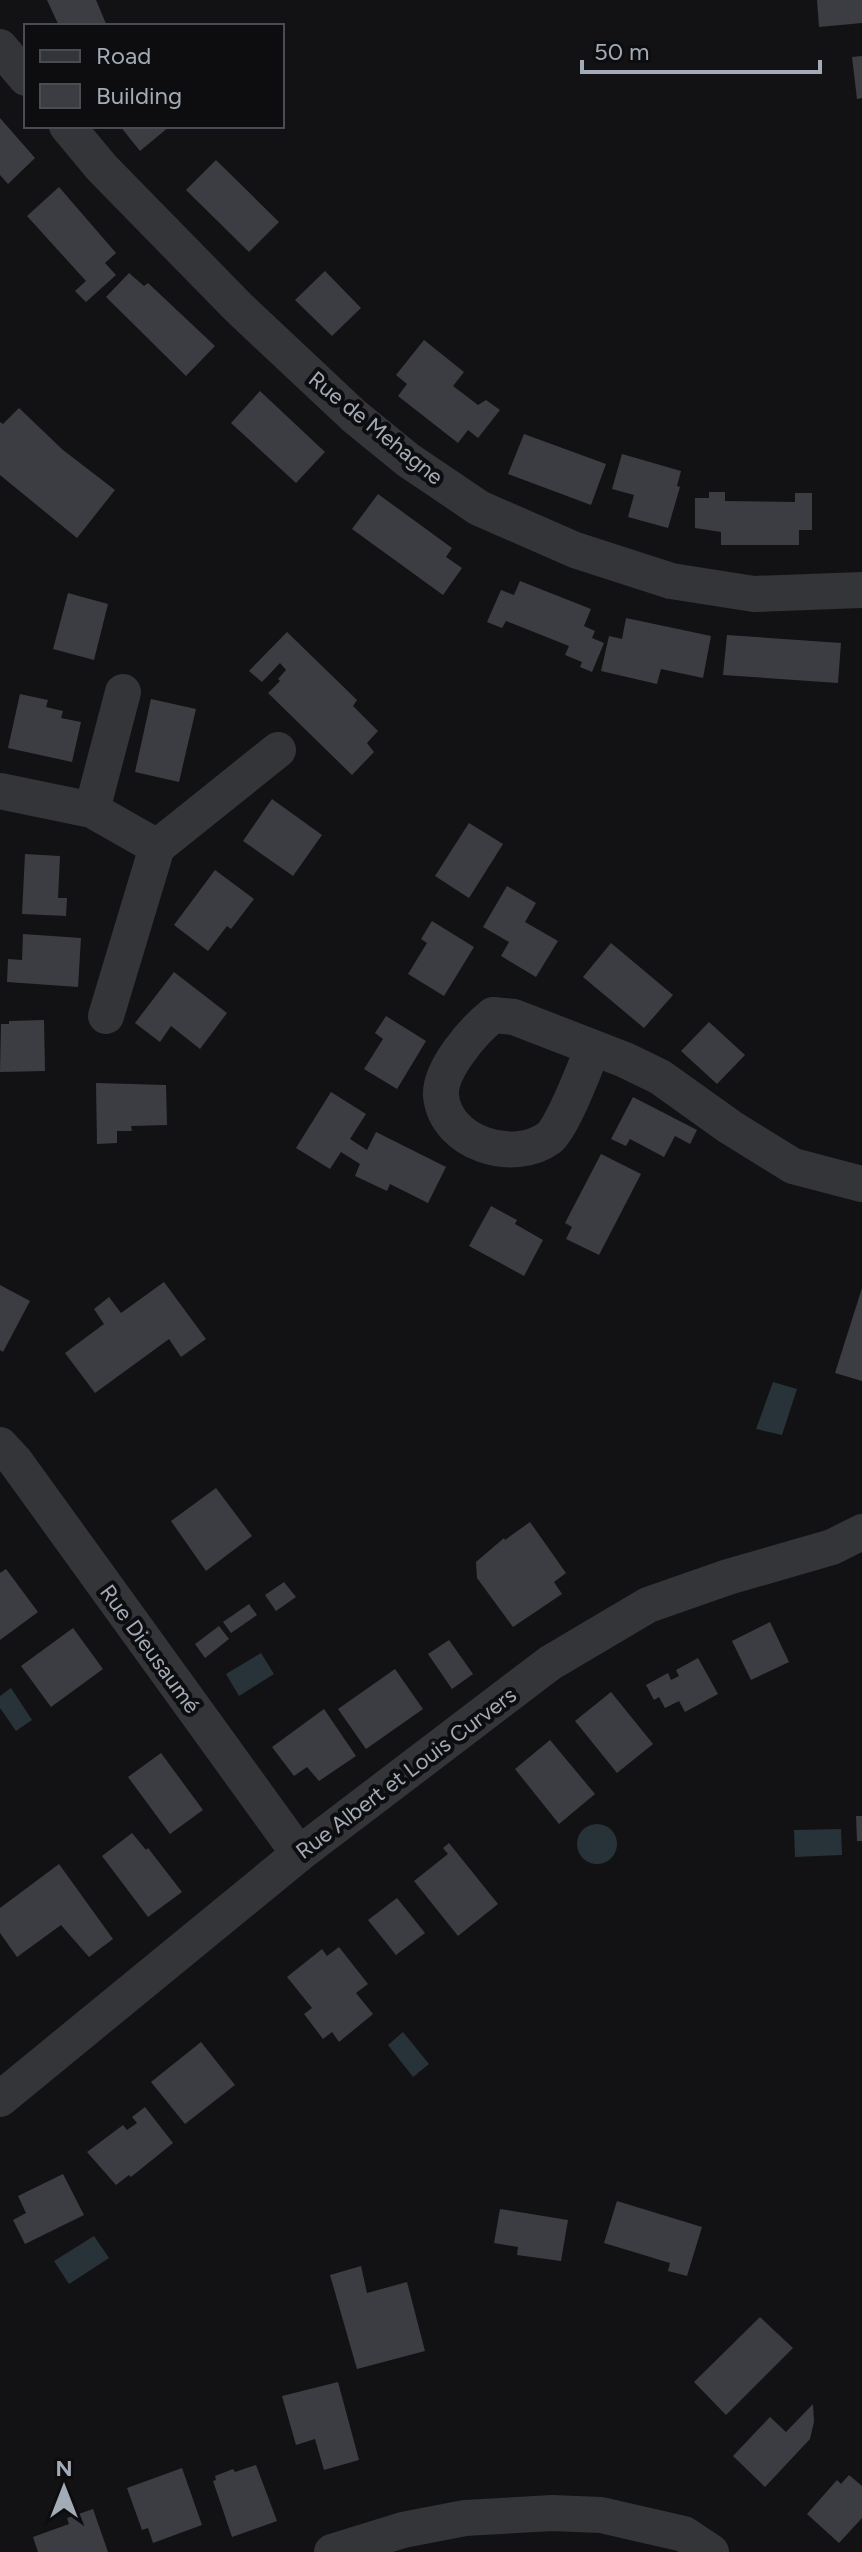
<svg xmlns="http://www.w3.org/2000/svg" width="862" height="2552" font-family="Figtree,sans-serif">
<rect width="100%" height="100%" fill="#121214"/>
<g fill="#273338">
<polygon points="773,1382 797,1389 782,1435 756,1429"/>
<polygon points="261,1653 274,1674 239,1696 226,1674"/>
<polygon points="11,1688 32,1720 16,1731 0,1708 0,1696"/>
<circle cx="597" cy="1844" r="20"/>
<polygon points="841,1829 842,1855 795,1857 794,1830"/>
<polygon points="403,2032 429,2064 413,2077 388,2045"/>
<polygon points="94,2236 109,2258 69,2284 54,2261"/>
</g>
<g fill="#3c3d42">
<polygon points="47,0 96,0 107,26 59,26"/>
<polygon points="817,0 862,0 862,23 819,27"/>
<polygon points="862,56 862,98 857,99 852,57"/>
<polygon points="0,118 35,158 8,184 0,175"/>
<polygon points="120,126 170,126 140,151"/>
<polygon points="216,160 279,222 249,252 186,190"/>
<polygon points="59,187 116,253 105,263 116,275 86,302 75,291 86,281 27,216"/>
<polygon points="325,271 361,308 332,336 295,300"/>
<polygon points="129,273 144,286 148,283 215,346 186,376 106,297"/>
<polygon points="424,340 464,372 453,386 478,405 486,400 500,410 478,438 468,430 458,443 398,396 407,384 396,375"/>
<polygon points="260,391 325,452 296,483 231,423"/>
<polygon points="19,408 63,450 115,490 77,538 0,475 0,422 3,424"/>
<polygon points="524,434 606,464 591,505 508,474"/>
<polygon points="622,454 681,471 677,486 680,487 668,528 628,517 634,495 612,489"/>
<polygon points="709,492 725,492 725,501 795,502 795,493 812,493 812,530 799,530 799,545 721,545 721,532 695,528 695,498 709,498"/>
<polygon points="378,494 452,548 446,557 462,568 443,595 352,529"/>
<polygon points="520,581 591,609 584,626 595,631 592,638 604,643 592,672 580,667 582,662 565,655 569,646 506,621 502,628 487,622 501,590 514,595"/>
<polygon points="68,593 108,604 94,660 53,649"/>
<polygon points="626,618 711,636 703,678 661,669 657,684 601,671 609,636 622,639"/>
<polygon points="287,632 357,700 353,706 378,731 367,743 374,752 352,775 268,693 280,681 278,679 286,670 280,663 262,682 249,671"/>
<polygon points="727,635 841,643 838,683 723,675"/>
<polygon points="20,694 48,700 46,707 63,711 61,718 81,722 72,762 8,748"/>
<polygon points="151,699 196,709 179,782 135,772"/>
<polygon points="272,799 322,835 293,876 243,841"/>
<polygon points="469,823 503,844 469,898 435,876"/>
<polygon points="25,854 60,856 58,898 67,898 66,916 22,914"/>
<polygon points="215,870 254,899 231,929 227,926 208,951 174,925"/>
<polygon points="507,886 536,903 525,922 558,941 536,977 501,956 509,942 483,927"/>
<polygon points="432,921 474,947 444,996 408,974 427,943 421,939"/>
<polygon points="23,934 81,938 78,987 7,982 8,959 22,960"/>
<polygon points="611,943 673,995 644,1028 583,977"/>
<polygon points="174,972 227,1013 200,1049 171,1026 160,1042 135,1023"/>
<polygon points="386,1016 426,1041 397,1089 364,1069 383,1039 375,1033"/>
<polygon points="44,1020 45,1071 0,1072 1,1024 9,1024 9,1021"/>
<polygon points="709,1022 745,1055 717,1084 681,1051"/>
<polygon points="96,1083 166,1085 167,1125 131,1126 132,1131 117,1131 117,1143 97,1144"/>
<polygon points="331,1092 366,1114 350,1139 367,1150 376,1132 446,1167 428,1203 390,1184 387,1191 355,1176 360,1164 341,1152 330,1169 296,1148"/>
<polygon points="633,1097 697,1130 690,1144 675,1136 664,1157 630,1139 626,1146 611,1139"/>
<polygon points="601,1154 641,1174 599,1255 566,1239 572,1227 565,1223"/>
<polygon points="491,1206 517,1220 515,1224 543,1240 524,1276 469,1246"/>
<polygon points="164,1282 206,1339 181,1357 169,1339 95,1393 65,1353 104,1324 94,1309 109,1297 121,1313"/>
<polygon points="0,1285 30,1301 3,1352 0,1350"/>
<polygon points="862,1288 862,1381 835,1373"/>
<polygon points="216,1488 252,1536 206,1571 171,1521"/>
<polygon points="530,1522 566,1573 554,1582 562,1594 513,1627 477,1578 476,1562 504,1538 505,1540"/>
<polygon points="6,1569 38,1612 0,1640 0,1573"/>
<polygon points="284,1582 296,1597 276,1611 265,1595"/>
<polygon points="249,1604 257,1615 231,1633 223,1622"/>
<polygon points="770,1622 789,1662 751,1680 732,1641"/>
<polygon points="219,1626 229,1639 205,1658 195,1644"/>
<polygon points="73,1628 103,1669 51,1707 21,1666"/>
<polygon points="449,1640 473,1674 452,1689 428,1654"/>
<polygon points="698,1658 718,1694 685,1712 679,1701 665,1708 659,1697 654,1700 646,1685 668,1673 671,1680 679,1676 676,1670"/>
<polygon points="395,1669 423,1709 366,1749 338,1709"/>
<polygon points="611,1692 653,1744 617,1773 575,1721"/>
<polygon points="324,1709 356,1756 319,1781 307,1767 294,1776 272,1747"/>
<polygon points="550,1740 595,1794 559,1824 515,1769"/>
<polygon points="161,1753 203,1810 170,1834 128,1777"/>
<polygon points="856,1816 862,1816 862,1841 857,1841"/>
<polygon points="132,1833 146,1850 148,1848 182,1892 148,1917 102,1856"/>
<polygon points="449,1843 498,1904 458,1936 414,1881 448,1854 443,1848"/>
<polygon points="59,1864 113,1939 89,1957 61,1925 17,1957 0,1933 0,1908"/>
<polygon points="397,1898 425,1933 396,1955 368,1920"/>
<polygon points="339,1947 368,1984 356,1993 373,2014 339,2042 332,2032 323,2039 304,2014 312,2008 287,1977 322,1949 327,1956"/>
<polygon points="201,2042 235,2085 185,2124 151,2082"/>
<polygon points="145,2107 173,2143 131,2177 129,2175 116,2185 87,2152 123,2125 127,2130 137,2123 132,2117"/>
<polygon points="63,2174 84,2215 25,2244 13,2220 26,2213 18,2196"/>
<polygon points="617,2201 702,2227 687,2276 668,2271 670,2263 604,2243"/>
<polygon points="500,2209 568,2220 561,2261 517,2255 518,2247 494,2243"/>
<polygon points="361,2266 367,2293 407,2282 425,2351 357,2369 330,2275"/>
<polygon points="760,2317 793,2348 726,2415 694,2382"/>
<polygon points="338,2382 359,2460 324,2470 315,2439 296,2445 282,2396"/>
<polygon points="813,2404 814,2422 810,2439 765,2487 733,2456 770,2417 786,2432"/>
<polygon points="256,2465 277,2521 232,2537 213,2481 216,2480 215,2476 233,2469 235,2472"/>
<polygon points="182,2468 202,2525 153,2543 148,2528 142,2530 127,2488"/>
<polygon points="849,2475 862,2486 862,2518 839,2543 807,2514 837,2480 841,2484"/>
<polygon points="93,2509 108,2552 38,2552 33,2537 69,2524 67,2518"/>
</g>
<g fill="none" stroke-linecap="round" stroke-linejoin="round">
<g stroke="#333539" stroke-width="36">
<polyline points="0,47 26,78"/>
<polyline points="67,126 102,168 239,308 354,416 408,460 479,508 575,550 671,581 754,594 862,590"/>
<polyline points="0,791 92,810 157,847"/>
<polyline points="92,810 123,692"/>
<polyline points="106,1016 157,847 278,750"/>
<path d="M592,1049c-6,17 -31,81 -43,89 -35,26 -103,6 -108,-42 -2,-26 32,-65 52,-81l21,2 111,43 35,17 70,50 63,39 69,18"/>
<polyline points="0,1445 15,1461 299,1854"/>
<polyline points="0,2099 299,1854 550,1663 648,1605 728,1577 832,1547 862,1532"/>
<polyline points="332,2552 403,2530 465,2518 552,2513 601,2515 684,2534 711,2552"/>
</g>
</g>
<g text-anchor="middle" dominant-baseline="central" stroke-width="8" stroke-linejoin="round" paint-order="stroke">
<g font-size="22" fill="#a2abb6" stroke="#0d0d0f">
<text transform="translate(376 428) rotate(39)">Rue de Mehagne</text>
<text transform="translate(150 1649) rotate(54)">Rue Dieusaumé</text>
<text transform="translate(406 1773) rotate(-37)">Rue Albert et Louis Curvers</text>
</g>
</g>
<rect x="24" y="24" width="260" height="104" fill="#0d0d0f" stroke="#494c52" stroke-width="2"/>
<rect x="40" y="50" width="40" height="12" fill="#333539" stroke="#494c52" stroke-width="2"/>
<text x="96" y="64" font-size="24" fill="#a2abb6">Road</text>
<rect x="40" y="84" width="40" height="24" fill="#3c3d42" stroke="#494c52" stroke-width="2"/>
<text x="96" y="104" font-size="24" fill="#a2abb6">Building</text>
<g transform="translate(64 2488)" stroke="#0d0d0f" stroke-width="6" paint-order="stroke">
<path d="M0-6L14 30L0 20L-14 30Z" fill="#a2abb6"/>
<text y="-12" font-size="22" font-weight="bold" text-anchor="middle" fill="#a2abb6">N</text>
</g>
<path d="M582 60v12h238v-12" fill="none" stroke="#a2abb6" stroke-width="4"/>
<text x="594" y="60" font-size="24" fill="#a2abb6" stroke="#0d0d0f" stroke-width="6" paint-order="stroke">50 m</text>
</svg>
